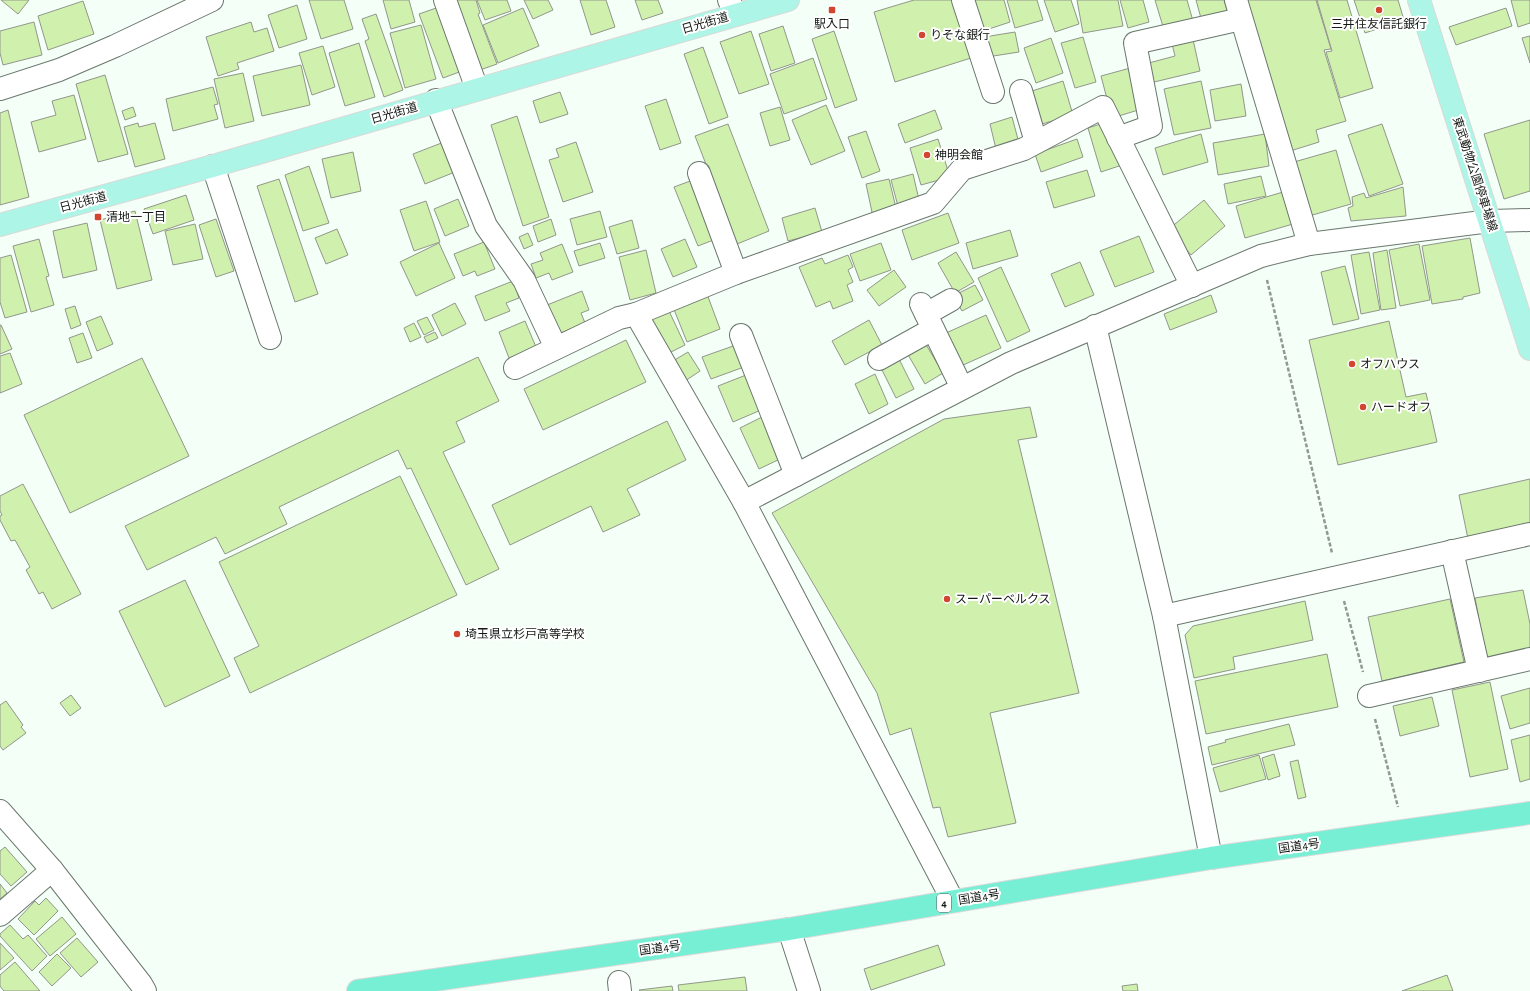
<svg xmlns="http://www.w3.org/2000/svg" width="1530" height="991" font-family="'Alegreya Sans','Noto Sans JP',sans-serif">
<rect width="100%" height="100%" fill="#f4fff7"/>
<g fill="#d0f0ad" stroke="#91978b">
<polygon points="1,0 29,0 18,14"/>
<polygon points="309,0 344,0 353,29 321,39"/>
<polygon points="383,0 409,0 415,22 391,29"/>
<polygon points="452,0 476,0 480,13 478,14 497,64 477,71"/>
<polygon points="477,0 507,0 511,11 485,20"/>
<polygon points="524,0 548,0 553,10 533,19"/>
<polygon points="580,0 606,0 615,27 591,35"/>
<polygon points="635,0 658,0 663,13 642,20"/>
<polygon points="914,0 953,0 971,58 895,82 874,12"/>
<polygon points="973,0 1004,0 1010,22 983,31"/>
<polygon points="1007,0 1037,0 1043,20 1015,28"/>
<polygon points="1044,0 1071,0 1079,24 1055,32"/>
<polygon points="1077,0 1118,0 1123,26 1083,33"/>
<polygon points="1120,0 1143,0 1149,22 1128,28"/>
<polygon points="1155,0 1187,0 1193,21 1164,30"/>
<polygon points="1196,0 1224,0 1228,14 1202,22"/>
<polygon points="1247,0 1316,0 1331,49 1324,50 1346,121 1316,130 1319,142 1287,152"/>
<polygon points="1317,0 1347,0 1373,88 1340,98 1326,52 1332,51"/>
<polygon points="1354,0 1398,0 1404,20 1365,33"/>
<polygon points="1511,0 1530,0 1530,23 1518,27"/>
<polygon points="83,1 94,34 48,50 38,16"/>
<polygon points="297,5 307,39 279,48 268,15"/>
<polygon points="439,7 462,71 443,78 419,14"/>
<polygon points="523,8 539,46 498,63 483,25"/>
<polygon points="1506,8 1512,26 1456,45 1449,27"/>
<polygon points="376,14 403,90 384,97 365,41 369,39 362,19"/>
<polygon points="34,22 42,55 3,65 0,53 0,31"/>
<polygon points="251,22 254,32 267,28 274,51 237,63 239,69 218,76 206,37"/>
<polygon points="421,25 436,79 405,88 390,33"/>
<polygon points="783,26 795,63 771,71 759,34"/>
<polygon points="751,31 769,84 739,94 720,42"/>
<polygon points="834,31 857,100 835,108 812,39"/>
<polygon points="1015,32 1019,52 987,57 984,37"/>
<polygon points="1192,35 1200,71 1150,83 1145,64 1175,56 1171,40"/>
<polygon points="1530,36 1530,63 1522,38"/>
<polygon points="1083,37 1096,82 1075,88 1061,43"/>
<polygon points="1051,38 1063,73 1036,83 1024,48"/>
<polygon points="359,43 375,97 345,106 329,53"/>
<polygon points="323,46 335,87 312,95 299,53"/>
<polygon points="703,47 728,117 709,124 684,54"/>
<polygon points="813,58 827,99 784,114 770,74"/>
<polygon points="301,65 310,105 262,116 253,76"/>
<polygon points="1134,67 1145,108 1112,118 1101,76"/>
<polygon points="243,73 254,121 225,128 214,79"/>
<polygon points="105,75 128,154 98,162 76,84"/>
<polygon points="1063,81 1073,115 1042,124 1032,91"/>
<polygon points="1201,81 1211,128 1174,135 1164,89"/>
<polygon points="1241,84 1246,116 1215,121 1210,90"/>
<polygon points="213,87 218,104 214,105 218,119 173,131 166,99"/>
<polygon points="560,92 568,114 540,123 533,101"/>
<polygon points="74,95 86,139 39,152 31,122 56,115 52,101"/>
<polygon points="666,99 681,143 660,150 645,106"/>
<polygon points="826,105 845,151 811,165 792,120"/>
<polygon points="133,107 136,116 125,120 122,111"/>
<polygon points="780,107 790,140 770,146 760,113"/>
<polygon points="8,110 29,197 0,205 0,113"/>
<polygon points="935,110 942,129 905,143 898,124"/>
<polygon points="517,116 549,217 523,226 491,125"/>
<polygon points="1012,117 1019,143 996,149 990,124"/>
<polygon points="1530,120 1530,191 1504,199 1484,134"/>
<polygon points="1110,121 1122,165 1101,172 1088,128"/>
<polygon points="138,123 139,127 155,123 165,159 135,167 124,127"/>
<polygon points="728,124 769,231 737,244 695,136"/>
<polygon points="1382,124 1403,184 1369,196 1348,135"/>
<polygon points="866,131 880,171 862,178 848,137"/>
<polygon points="1201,134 1208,162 1163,175 1155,148"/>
<polygon points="1265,134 1269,166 1218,175 1213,143"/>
<polygon points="938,139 950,177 921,185 910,148"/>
<polygon points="1077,139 1083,157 1041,172 1035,154"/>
<polygon points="444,142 455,172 425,184 413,154"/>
<polygon points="576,142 593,192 563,202 549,160 559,157 556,149"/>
<polygon points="1336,150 1351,204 1309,216 1294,162"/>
<polygon points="353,152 361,191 331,198 322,159"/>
<polygon points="309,166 329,223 303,231 285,175"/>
<polygon points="1087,170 1095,196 1054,208 1046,182"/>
<polygon points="913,174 920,204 899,210 891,180"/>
<polygon points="1261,176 1266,196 1228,204 1224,184"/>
<polygon points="279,179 318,294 295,302 257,186"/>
<polygon points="889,179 897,212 873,217 866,184"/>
<polygon points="693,180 716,239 698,246 674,187"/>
<polygon points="1403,187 1406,216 1351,221 1348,208 1353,206 1352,197 1364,193 1366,198"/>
<polygon points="1283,192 1293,224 1245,238 1236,206"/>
<polygon points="186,195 194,220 153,234 144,209"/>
<polygon points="458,199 469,226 445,236 434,209"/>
<polygon points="1204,200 1225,226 1191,255 1169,229"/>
<polygon points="426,201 440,242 414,251 400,210"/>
<polygon points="815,208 822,232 788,241 782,218"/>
<polygon points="135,211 152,280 117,289 100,220"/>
<polygon points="600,211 607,237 577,245 570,219"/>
<polygon points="948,213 959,243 912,260 902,230"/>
<polygon points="216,219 234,271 216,277 199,225"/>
<polygon points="551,219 556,235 538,242 533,226"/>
<polygon points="632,220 639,248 617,254 609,227"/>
<polygon points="87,223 97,270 63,278 53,231"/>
<polygon points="195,224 203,259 173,265 165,231"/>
<polygon points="337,229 348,255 326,264 315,238"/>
<polygon points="1010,230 1018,256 973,269 966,243"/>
<polygon points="528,233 533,245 524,249 519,237"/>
<polygon points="1139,236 1154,272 1115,287 1100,251"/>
<polygon points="1470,238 1480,293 1463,297 1463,299 1432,304 1422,246"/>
<polygon points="39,239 49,276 46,277 54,305 31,312 13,246"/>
<polygon points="685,239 697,267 673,277 661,249"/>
<polygon points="484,242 495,269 477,276 475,271 463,276 454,254"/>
<polygon points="439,243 455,278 416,296 400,262"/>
<polygon points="600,243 605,258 579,266 574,251"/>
<polygon points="881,243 891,270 860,281 850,254"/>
<polygon points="562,244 573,272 552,280 549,273 536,278 531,264 543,260 540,253"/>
<polygon points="1419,244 1430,300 1400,306 1389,250"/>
<polygon points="646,250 656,293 630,300 619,257"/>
<polygon points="1387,250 1396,308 1381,310 1373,253"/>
<polygon points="956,252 974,282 955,293 938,263"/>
<polygon points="1369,252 1380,310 1361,314 1351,255"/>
<polygon points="11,255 27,312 5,318 0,302 0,258"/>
<polygon points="848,255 853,267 848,270 853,282 847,285 853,301 833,309 830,301 816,307 799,267 822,258 825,264"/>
<polygon points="1080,262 1094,295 1065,307 1051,274"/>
<polygon points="1345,266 1359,319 1333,325 1321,272"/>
<polygon points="1001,267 1030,331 1007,342 978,278"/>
<polygon points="894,270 906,287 879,306 867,290"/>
<polygon points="513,281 519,298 506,303 510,311 485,321 475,296"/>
<polygon points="975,285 983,300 962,311 953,296"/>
<polygon points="582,291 589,310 581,313 585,323 558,334 547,305"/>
<polygon points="707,294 720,329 687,342 673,307"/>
<polygon points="1211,295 1217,312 1170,330 1164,314"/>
<polygon points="455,303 466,324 442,336 432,315"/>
<polygon points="75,306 81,325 71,329 65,309"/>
<polygon points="669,311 685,345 667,354 650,320"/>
<polygon points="986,315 1001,348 961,366 946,333"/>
<polygon points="101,316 113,344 97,351 86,322"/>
<polygon points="427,317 434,330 424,335 417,321"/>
<polygon points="869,320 882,345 845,365 832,341"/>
<polygon points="525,321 536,347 509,358 499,332"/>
<polygon points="1389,321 1406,397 1426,393 1437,442 1338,465 1309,340"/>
<polygon points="414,323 421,337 410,342 404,328"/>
<polygon points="0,325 1,325 12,349 0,354"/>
<polygon points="435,332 438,338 427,343 424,337"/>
<polygon points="83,333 92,358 77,363 69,338"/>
<polygon points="626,340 646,382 543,430 524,389"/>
<polygon points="925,343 943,373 925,384 907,353"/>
<polygon points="736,345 744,367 711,379 702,357"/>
<polygon points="688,352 700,371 685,381 673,361"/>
<polygon points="10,353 22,384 0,393 0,356"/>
<polygon points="478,357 499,401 456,422 465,442 443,452 499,569 466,585 411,468 407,469 398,450 279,507 287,524 225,554 216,537 147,570 125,526"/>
<polygon points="898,357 914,389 896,398 880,366"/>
<polygon points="142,358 189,456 70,513 24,415"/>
<polygon points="875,374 888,404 869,414 855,384"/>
<polygon points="746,375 761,410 733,422 718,386"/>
<polygon points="1030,407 1037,437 1018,440 1079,693 990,713 1016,823 948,837 940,807 933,808 911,728 890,735 877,693 772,513 944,419"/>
<polygon points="762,417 782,458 759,469 740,428"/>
<polygon points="667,421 686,460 627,489 640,515 603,532 591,506 510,545 492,505"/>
<polygon points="400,476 457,595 250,693 234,658 259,646 219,562"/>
<polygon points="1530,479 1530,525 1468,539 1459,495"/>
<polygon points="23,484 81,594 52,609 43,592 39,594 26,570 30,567 15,540 11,541 0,520 0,516 2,515 0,511 0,496"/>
<polygon points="185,580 230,676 165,707 119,611"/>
<polygon points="1523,590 1530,624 1530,654 1487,662 1475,598"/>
<polygon points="1450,599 1464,662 1382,681 1368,617"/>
<polygon points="1305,601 1313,640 1233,657 1235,669 1194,678 1185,635 1193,626"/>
<polygon points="1327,654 1338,707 1206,734 1195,681"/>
<polygon points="1490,682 1508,769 1470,777 1452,690"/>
<polygon points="1530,688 1530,723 1510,729 1501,696"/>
<polygon points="71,695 81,708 70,716 60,703"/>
<polygon points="1432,697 1439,726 1400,736 1393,706"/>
<polygon points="6,701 23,725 21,727 26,733 3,750 0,746 0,705"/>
<polygon points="1289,724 1295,745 1212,765 1208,747 1226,742 1225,740"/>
<polygon points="1530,735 1530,779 1520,782 1511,740"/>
<polygon points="1274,754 1280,776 1268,780 1262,758"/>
<polygon points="1259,755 1266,779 1220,792 1213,768"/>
<polygon points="1298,760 1306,797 1298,799 1290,762"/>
<polygon points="5,847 27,872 11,886 0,874 0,851"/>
<polygon points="0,884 7,893 0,899"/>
<polygon points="46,898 58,911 34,935 18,919 35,901 39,905"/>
<polygon points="62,917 76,934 50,956 36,939"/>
<polygon points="10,925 23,939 28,935 47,956 32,971 0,936 0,934"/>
<polygon points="77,938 98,962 81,977 60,953"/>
<polygon points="0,943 14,958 0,970"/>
<polygon points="938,945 945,965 871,990 864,969"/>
<polygon points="57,954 71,968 52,986 39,972"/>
<polygon points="15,962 40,991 4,991 0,986 0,975"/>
<polygon points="1447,975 1453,991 1402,991"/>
<polygon points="745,977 747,991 679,991 678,985"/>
<polygon points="1137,984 1138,991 1123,991 1122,986"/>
<polygon points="672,986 673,991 640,991 639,990"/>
</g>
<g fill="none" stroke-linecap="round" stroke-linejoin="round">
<defs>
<g id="minor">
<polyline points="445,0 477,89"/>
<polyline points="729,0 735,14"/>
<polyline points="963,0 993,92"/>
<polyline points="1236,0 1309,244"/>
<polyline points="0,89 59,70 115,46 212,0"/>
<polyline points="1021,91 1036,142"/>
<polyline points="436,100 486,226 524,280 556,348"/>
<polyline points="1118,138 1151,126 1135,43 1241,19"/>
<polyline points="213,166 270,338"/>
<polyline points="699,173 736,273"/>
<polyline points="921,304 962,388"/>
<polyline points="926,314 951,300"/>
<polyline points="1095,326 1164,616 1211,858"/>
<polyline points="741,335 796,475"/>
<polyline points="879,359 933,329"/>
<polyline points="515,368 619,318 636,314"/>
<polyline points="744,502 636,314 736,273 933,203 962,169 1024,149 1103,107 1192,286"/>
<polyline points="1452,551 1479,671"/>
<polyline points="1164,616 1530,534"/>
<polyline points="1369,696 1530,659"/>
<polyline points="0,811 52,870 141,984 145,991"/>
<polyline points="953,901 744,502 1011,363 1261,256 1309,244 1490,221 1530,220"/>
<polyline points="0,915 52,870"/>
<polyline points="789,929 809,991"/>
<polyline points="619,982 620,991"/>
</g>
<g id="major">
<polyline points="1419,0 1530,349"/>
<polyline points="0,225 213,166 788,0"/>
</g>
<polyline id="highway" points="358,991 789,929 1211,858 1530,813"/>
</defs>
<use href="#minor" stroke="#6b776e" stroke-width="24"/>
<use href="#major" stroke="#d9dad9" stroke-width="24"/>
<use href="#highway" stroke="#d9dad9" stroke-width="24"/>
<g stroke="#919993" stroke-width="2.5" stroke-dasharray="4 2" stroke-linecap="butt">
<polyline points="1267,280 1332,553"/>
<polyline points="1344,601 1363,672"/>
<polyline points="1375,719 1398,807"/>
</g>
<use href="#minor" stroke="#fff" stroke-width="22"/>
<use href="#major" stroke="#adf5e6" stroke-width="22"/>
<use href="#highway" stroke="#76efd5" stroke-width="22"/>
</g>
<g fill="#d14531" stroke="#fff" stroke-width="1.5">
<rect x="828" y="6" width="8" height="8" rx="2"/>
<circle cx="1379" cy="10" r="4"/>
<circle cx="922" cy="35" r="4"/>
<circle cx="927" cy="155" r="4"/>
<rect x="94" y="213" width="8" height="8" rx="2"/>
<circle cx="1352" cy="364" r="4"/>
<circle cx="1363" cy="407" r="4"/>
<circle cx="947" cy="599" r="4"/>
<circle cx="457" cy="634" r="4"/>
</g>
<g text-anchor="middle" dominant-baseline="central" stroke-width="4" stroke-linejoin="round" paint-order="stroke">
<rect fill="#fff" stroke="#5a5d5a" stroke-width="1" x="937" y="894" width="14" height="18" rx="3"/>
<g font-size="11" font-weight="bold" fill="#131814">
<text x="944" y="903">4</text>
</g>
<g font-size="12" fill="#131814" stroke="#fff">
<text transform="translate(705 23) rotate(-16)">日光街道</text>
<text transform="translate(394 113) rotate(-16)">日光街道</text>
<text transform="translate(1475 174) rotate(72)">東武動物公園停車場線</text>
<text transform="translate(83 202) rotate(-15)">日光街道</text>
<text transform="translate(1299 846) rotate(-8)">国道4号</text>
<text transform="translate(979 897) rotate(-9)">国道4号</text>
<text transform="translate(660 948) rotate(-8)">国道4号</text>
</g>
<g font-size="12" fill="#131814" stroke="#fff" text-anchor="start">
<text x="832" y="24" text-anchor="middle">駅入口</text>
<text x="1379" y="24" text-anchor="middle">三井住友信託銀行</text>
<text x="930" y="35">りそな銀行</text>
<text x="935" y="155">神明会館</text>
<text x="106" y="217">清地一丁目</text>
<text x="1360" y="364">オフハウス</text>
<text x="1371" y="407">ハードオフ</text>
<text x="955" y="599">スーパーベルクス</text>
<text x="465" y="634">埼玉県立杉戸高等学校</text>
</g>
</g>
</svg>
